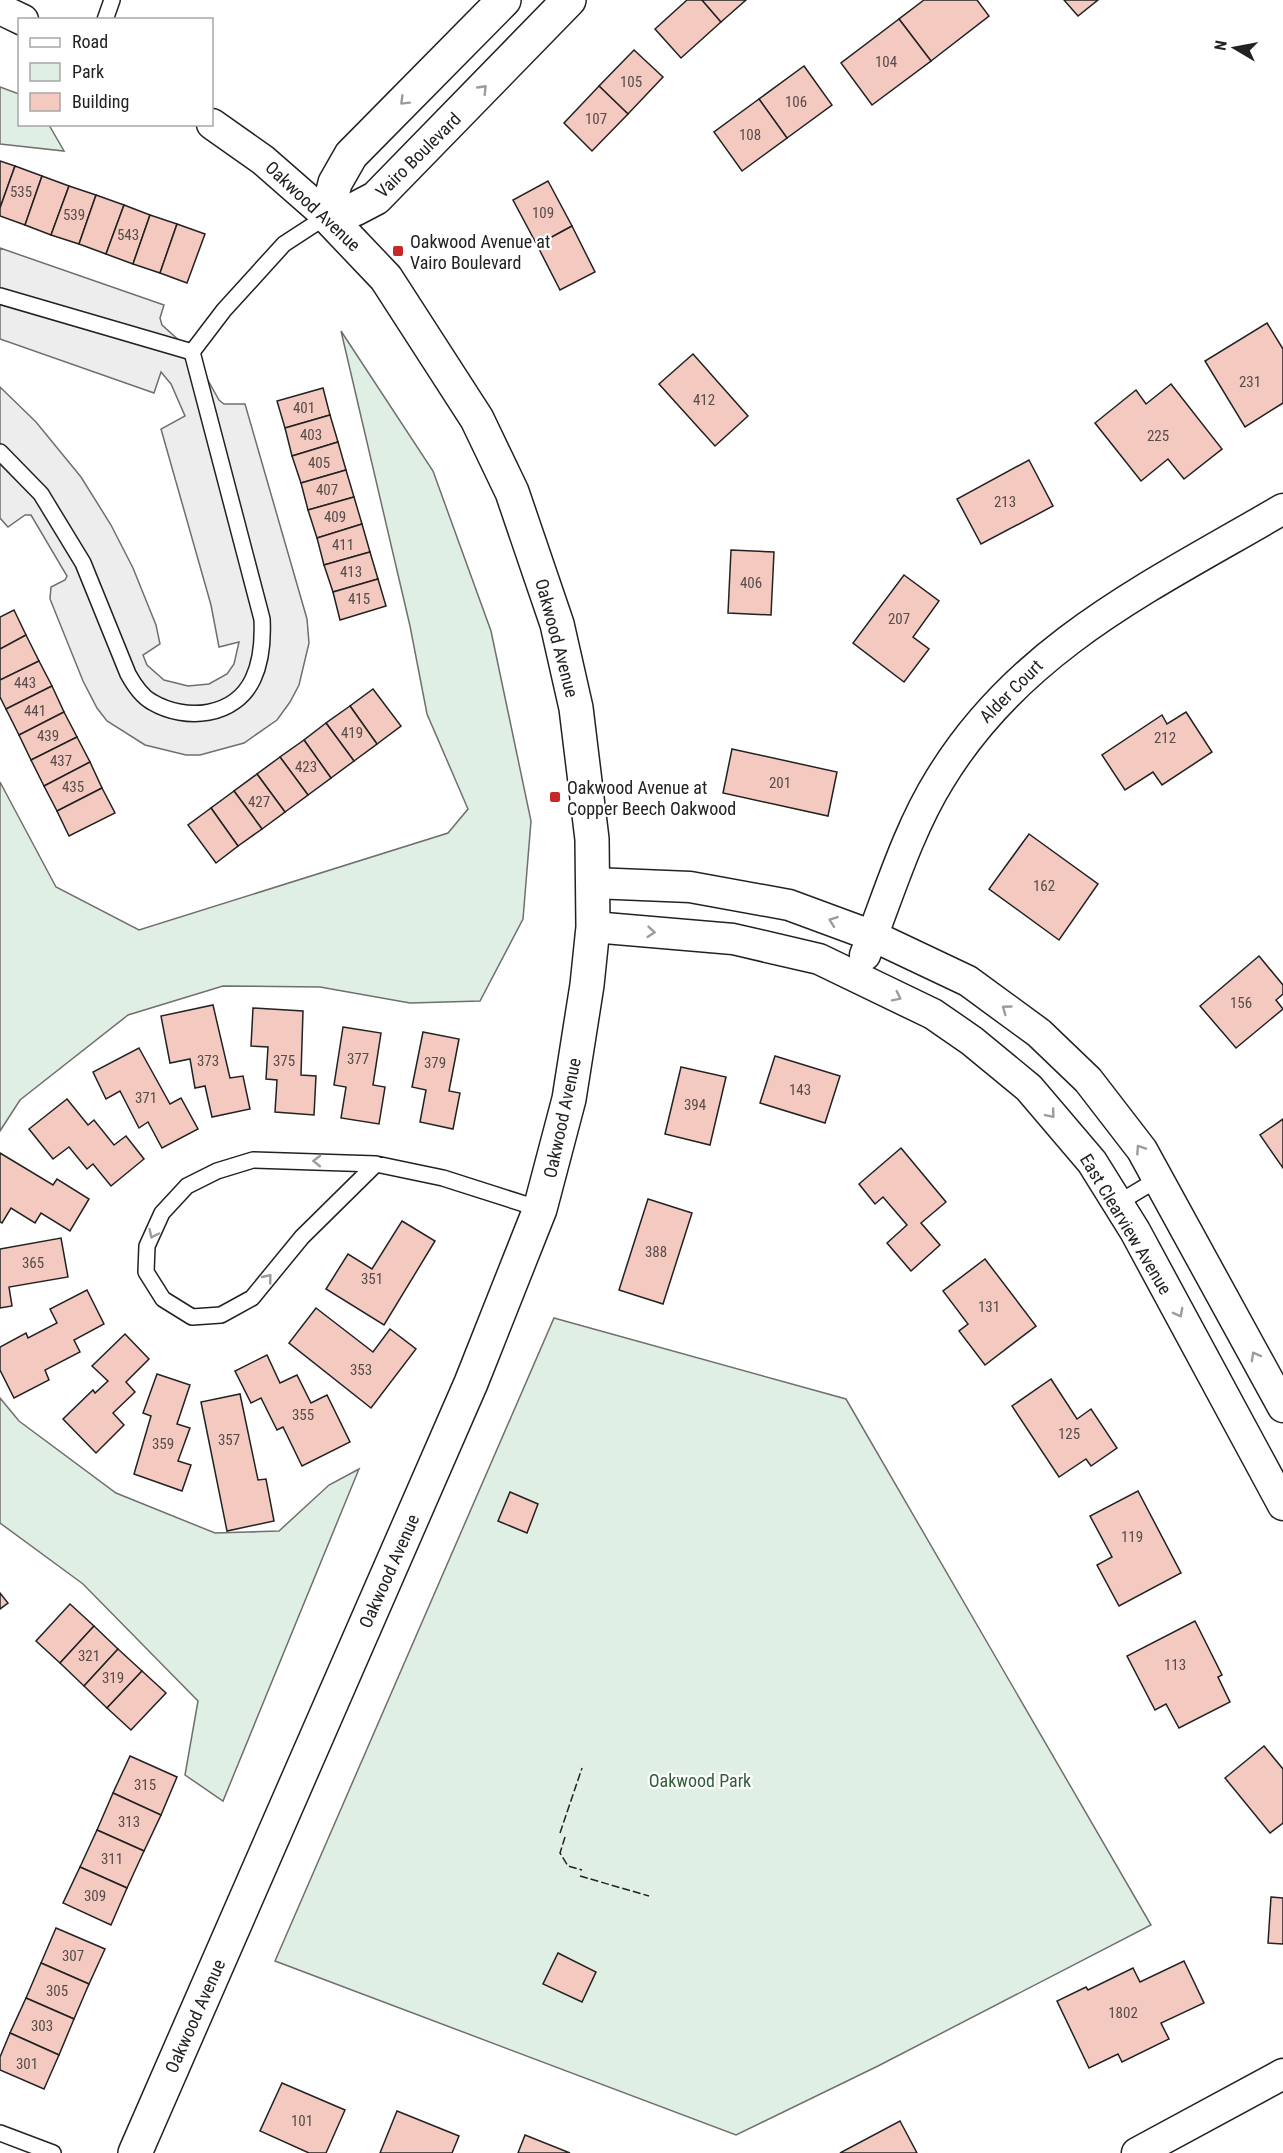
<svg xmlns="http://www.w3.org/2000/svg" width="1283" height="2153" font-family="'Roboto Condensed',sans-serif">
<rect width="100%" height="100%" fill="#fff"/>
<g fill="#e0efe3" stroke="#6f6f6f" stroke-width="1.5">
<polygon points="0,87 19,94 20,124 49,125 64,151 0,144"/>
<polygon points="341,331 433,471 491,631 531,821 523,919 480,1001 410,1003 320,987 223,986 128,1015 20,1100 0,1131 0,782 56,887 139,930 448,833 468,809 427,714 410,626"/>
<polygon points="554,1318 846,1399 1151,1925 878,2066 736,2135 275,1961"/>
<polygon points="0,1398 19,1421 116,1493 215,1533 279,1531 329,1485 359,1469 223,1801 185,1775 198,1701 83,1584 0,1523"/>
</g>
<polygon fill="#ededed" stroke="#6f6f6f" stroke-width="1.5" points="0,248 164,305 160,318 162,325 192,352 219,400 224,404 245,404 307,619 309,643 299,685 290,702 277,720 244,743 200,755 186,755 145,745 107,721 97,708 83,681 50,599 51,587 65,580 67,576 31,515 25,515 8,527 0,518 0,387 36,422 81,477 111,525 133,568 156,625 160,644 143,655 147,665 164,680 188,686 209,684 227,674 234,664 239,642 219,647 211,605 161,429 185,416 171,384 161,372 154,393 0,339"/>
<g fill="#f3c9c0" stroke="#222" stroke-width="1.5">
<polygon points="687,0 702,0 721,22 681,58 655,29"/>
<polygon points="702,0 746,0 721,22"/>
<polygon points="924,0 977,0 989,16 931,61 899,19"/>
<polygon points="1064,0 1098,0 1078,16"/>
<polygon points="899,19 931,61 872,105 841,63"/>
<polygon points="634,50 663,77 628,114 599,86"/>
<polygon points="804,66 832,105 787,138 759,99"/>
<polygon points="599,86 628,114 592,151 564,123"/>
<polygon points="759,99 787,138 742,171 714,132"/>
<polygon points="0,161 15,166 0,208"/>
<polygon points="15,166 42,176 25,225 0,216 0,208"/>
<polygon points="42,176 69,186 51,235 25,225"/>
<polygon points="548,181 572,226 537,245 513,200"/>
<polygon points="69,186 96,195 79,244 51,235"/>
<polygon points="96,195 124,205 106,254 79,244"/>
<polygon points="124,205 150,215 133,264 106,254"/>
<polygon points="150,215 177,224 160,273 133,264"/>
<polygon points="177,224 205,234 187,283 160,273"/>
<polygon points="572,226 595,272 560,290 537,245"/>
<polygon points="1267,323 1283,349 1283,403 1245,427 1205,361"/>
<polygon points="693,354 748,416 715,446 659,384"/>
<polygon points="1171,384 1222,449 1184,479 1168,459 1141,481 1095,423 1136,390 1146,404"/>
<polygon points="323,388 330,415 285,428 277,401"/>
<polygon points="330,415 338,442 292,456 285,428"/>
<polygon points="338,442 346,470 301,483 292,456"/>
<polygon points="1029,460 1053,506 981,544 957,499"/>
<polygon points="346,470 354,497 308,510 301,483"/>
<polygon points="354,497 362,524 317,538 308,510"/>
<polygon points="362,524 370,552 324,565 317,538"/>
<polygon points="731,550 774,552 771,615 728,613"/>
<polygon points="370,552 378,579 333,592 324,565"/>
<polygon points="904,575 939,601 913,637 929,649 904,682 853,643"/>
<polygon points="378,579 386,606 340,620 333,592"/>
<polygon points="14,610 26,635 0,649 0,617"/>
<polygon points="26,635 39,661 0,680 0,649"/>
<polygon points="39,661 52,686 6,709 0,697 0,680"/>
<polygon points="52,686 64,712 19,735 6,709"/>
<polygon points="373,689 401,726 377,744 350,706"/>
<polygon points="350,706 377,744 354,761 326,723"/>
<polygon points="64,712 77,737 31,760 19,735"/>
<polygon points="1186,712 1212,752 1162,785 1153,772 1125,790 1102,755 1162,715 1167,724"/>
<polygon points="326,723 354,761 331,778 304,740"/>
<polygon points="77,737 90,762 44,786 31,760"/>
<polygon points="304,740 331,778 308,795 280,757"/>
<polygon points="732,749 837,772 828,816 723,793"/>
<polygon points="280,757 308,795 285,812 257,774"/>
<polygon points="90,762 102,788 57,811 44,786"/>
<polygon points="257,774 285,812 262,829 234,791"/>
<polygon points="102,788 115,813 69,836 57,811"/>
<polygon points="234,791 262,829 238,846 211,808"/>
<polygon points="211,808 238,846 216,863 188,825"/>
<polygon points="1029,834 1098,884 1059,940 989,889"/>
<polygon points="1259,956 1283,985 1283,994 1276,1000 1283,1009 1236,1048 1200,1006"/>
<polygon points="213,1005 230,1078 243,1076 250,1109 212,1117 205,1086 195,1088 190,1059 170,1063 161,1016"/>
<polygon points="253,1008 303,1011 301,1075 316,1076 314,1115 275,1112 277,1080 266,1079 268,1047 251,1046"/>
<polygon points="343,1027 381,1033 373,1085 385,1087 379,1124 341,1118 346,1087 334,1085"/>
<polygon points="423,1032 459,1039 449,1091 460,1093 453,1129 420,1122 426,1090 412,1087"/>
<polygon points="139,1048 170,1104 181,1098 198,1129 162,1148 148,1122 139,1128 120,1091 106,1099 93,1072"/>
<polygon points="775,1056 840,1076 825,1123 760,1103"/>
<polygon points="681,1067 726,1077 710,1145 665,1134"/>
<polygon points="67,1099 88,1125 94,1120 114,1145 126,1136 144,1159 111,1186 93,1164 87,1169 69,1147 53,1159 29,1129"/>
<polygon points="1283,1119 1283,1168 1260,1135"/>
<polygon points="901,1148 946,1202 921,1223 940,1245 911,1271 887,1243 907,1225 883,1197 875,1204 859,1184"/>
<polygon points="0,1153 53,1185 57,1179 89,1199 70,1231 41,1213 35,1223 11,1208 2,1223 0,1222"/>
<polygon points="648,1199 692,1213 663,1304 619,1290"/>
<polygon points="402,1221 435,1241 384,1325 326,1289 348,1254 372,1269"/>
<polygon points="61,1238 68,1277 9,1287 12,1306 0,1308 0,1249"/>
<polygon points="985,1259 1036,1326 985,1365 959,1331 968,1324 943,1291"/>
<polygon points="87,1290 104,1324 74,1340 80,1352 45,1370 49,1380 14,1398 0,1370 0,1347 26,1333 28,1338 57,1323 50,1309"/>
<polygon points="316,1308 373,1352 390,1329 416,1349 371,1408 289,1343"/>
<polygon points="125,1334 149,1359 126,1382 135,1392 113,1413 124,1425 96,1453 63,1419 93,1390 95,1393 108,1381 92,1366"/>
<polygon points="267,1355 280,1383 297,1375 311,1403 327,1395 350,1442 302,1466 283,1427 277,1430 261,1398 251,1403 235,1371"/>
<polygon points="157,1374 190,1385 177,1424 190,1428 178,1461 191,1465 182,1491 134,1474 151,1416 143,1413"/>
<polygon points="1051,1379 1077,1419 1091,1409 1117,1448 1091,1466 1086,1459 1059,1477 1012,1406"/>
<polygon points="240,1394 258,1480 266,1479 274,1521 227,1531 201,1402"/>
<polygon points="1138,1491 1181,1573 1119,1606 1097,1565 1112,1557 1090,1516"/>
<polygon points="510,1492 538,1504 527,1533 498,1521"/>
<polygon points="0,1593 8,1603 0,1609"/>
<polygon points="70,1604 94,1626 60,1663 36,1641"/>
<polygon points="1195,1621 1222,1675 1218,1677 1230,1702 1179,1728 1166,1704 1155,1710 1127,1656"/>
<polygon points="94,1626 118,1649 84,1686 60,1663"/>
<polygon points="118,1649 142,1671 107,1708 84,1686"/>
<polygon points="142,1671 166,1693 131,1730 107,1708"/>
<polygon points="1264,1746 1283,1769 1283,1823 1270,1833 1225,1778"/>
<polygon points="130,1756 177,1777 161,1815 113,1793"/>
<polygon points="113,1793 161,1815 144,1851 97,1830"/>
<polygon points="97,1830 144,1851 127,1888 80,1867"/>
<polygon points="80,1867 127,1888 111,1925 63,1903"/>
<polygon points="1271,1897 1283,1898 1283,1944 1268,1943"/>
<polygon points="56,1928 105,1949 89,1984 41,1963"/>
<polygon points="558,1953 596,1972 582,2002 543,1984"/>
<polygon points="1184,1961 1204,2003 1161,2023 1169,2039 1122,2062 1118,2054 1089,2068 1057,2001 1086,1987 1088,1990 1133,1968 1140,1982"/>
<polygon points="41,1963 89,1984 74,2019 26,1998"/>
<polygon points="26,1998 74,2019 59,2055 10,2033"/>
<polygon points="10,2033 59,2055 44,2089 0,2070 0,2057"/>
<polygon points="282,2083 345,2110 326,2153 309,2153 260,2131"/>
<polygon points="397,2111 459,2136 452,2153 380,2153"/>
<polygon points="900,2121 917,2153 840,2153"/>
<polygon points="525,2135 570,2153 518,2153"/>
</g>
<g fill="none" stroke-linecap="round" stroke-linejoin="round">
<defs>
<g id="service">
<polyline points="105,20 112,0"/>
<polyline points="0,296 192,352"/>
<polyline points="192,352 224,310 284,244 327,216"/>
<path d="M0,452l41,42 42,69 45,111c6,11 13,22 24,28 34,20 83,15 101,-23 9,-19 10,-40 9,-60l-70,-267"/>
<polyline points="376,1164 302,1237 252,1298 221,1315 192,1317 163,1299 146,1272 147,1246 162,1213 187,1186 217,1171 253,1160 376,1164 443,1178 540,1209"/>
<polyline points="1118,1203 1158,1179"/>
<polyline points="0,2133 53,2153"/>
</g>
<g id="minor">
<polyline points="0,9 23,20"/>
<polyline points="212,124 263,160 327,216"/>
<polyline points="593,883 690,887 789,905 873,936 968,981 1039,1033 1088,1080 1142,1150 1283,1407"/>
<polyline points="593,927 733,939 819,959 933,1014 972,1041 1029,1088 1092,1162 1135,1231 1283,1505"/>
<path d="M865,955c23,-58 42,-123 75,-176 81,-133 213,-194 343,-270"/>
<polyline points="1137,2153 1283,2074"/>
</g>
<g id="tertiary">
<polyline points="327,216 355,209 376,198 569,0"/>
<polyline points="327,216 335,183 351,155 504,0"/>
<polyline points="135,2153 471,1383 540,1209 569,1099 587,985 593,927 592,839 576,708 557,624 512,492 477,419 386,278 327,216"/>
</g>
</defs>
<use href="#service" stroke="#222" stroke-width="18"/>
<use href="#minor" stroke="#222" stroke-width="33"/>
<use href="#tertiary" stroke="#222" stroke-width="36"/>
<use href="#service" stroke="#fff" stroke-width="15"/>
<use href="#minor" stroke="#fff" stroke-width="30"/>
<use href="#tertiary" stroke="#fff" stroke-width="33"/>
<g stroke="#222" stroke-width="1.5" stroke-dasharray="8 3" stroke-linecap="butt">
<polyline points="560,1833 582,1768"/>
<polyline points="565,1837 560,1853 568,1866 582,1870"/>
<polyline points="580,1876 649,1896"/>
</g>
</g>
<defs><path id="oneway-chevron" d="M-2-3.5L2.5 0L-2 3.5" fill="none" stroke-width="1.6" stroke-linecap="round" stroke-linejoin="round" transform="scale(1.5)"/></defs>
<g stroke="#9c9c9c">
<use href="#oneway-chevron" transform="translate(483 89) rotate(-46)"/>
<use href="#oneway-chevron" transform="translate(404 101) rotate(135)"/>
<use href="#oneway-chevron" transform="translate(833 921) rotate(-160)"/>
<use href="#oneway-chevron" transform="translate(651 932) rotate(5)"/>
<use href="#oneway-chevron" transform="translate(897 997) rotate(26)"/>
<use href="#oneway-chevron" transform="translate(1006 1009) rotate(-144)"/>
<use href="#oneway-chevron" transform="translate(1051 1114) rotate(50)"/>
<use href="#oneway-chevron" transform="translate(1140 1149) rotate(-124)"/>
<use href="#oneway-chevron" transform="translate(317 1161) rotate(-179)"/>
<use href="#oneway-chevron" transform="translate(153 1234) rotate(115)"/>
<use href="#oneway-chevron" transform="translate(268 1278) rotate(-51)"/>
<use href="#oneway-chevron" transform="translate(1179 1313) rotate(62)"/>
<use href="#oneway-chevron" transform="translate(1255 1356) rotate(-119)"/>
</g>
<g fill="#c62828" stroke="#fff" stroke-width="2">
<rect x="392" y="245" width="12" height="12" rx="3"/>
<rect x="549" y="791" width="12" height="12" rx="3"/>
</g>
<g text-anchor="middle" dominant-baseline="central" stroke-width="4.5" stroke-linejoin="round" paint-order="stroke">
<g font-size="15" fill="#564c4a">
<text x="886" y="62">104</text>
<text x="631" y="82">105</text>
<text x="796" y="102">106</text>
<text x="596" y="119">107</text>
<text x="750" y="135">108</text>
<text x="21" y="192">535</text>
<text x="543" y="213">109</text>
<text x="74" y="215">539</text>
<text x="128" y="235">543</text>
<text x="1250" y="382">231</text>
<text x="704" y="400">412</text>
<text x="304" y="408">401</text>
<text x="311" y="435">403</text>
<text x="1158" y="436">225</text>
<text x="319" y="463">405</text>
<text x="327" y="490">407</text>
<text x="1005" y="502">213</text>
<text x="335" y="517">409</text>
<text x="343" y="545">411</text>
<text x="351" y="572">413</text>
<text x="751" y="583">406</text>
<text x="359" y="599">415</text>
<text x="899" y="619">207</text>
<text x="25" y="683">443</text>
<text x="35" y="711">441</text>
<text x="352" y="733">419</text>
<text x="48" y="736">439</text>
<text x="1165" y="738">212</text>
<text x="61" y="761">437</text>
<text x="306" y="767">423</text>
<text x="780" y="783">201</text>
<text x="73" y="787">435</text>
<text x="259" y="802">427</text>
<text x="1044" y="886">162</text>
<text x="1241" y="1003">156</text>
<text x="358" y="1059">377</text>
<text x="208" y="1061">373</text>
<text x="284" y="1061">375</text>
<text x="435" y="1063">379</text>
<text x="800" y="1090">143</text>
<text x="146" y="1098">371</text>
<text x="695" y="1105">394</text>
<text x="656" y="1252">388</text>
<text x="33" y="1263">365</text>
<text x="372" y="1279">351</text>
<text x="989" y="1307">131</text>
<text x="361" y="1370">353</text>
<text x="303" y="1415">355</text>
<text x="1069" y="1434">125</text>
<text x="229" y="1440">357</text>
<text x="163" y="1444">359</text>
<text x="1132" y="1537">119</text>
<text x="89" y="1656">321</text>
<text x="1175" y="1665">113</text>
<text x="113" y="1678">319</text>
<text x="145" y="1785">315</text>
<text x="129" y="1822">313</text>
<text x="112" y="1859">311</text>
<text x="95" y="1896">309</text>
<text x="73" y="1956">307</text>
<text x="57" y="1991">305</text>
<text x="1123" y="2013">1802</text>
<text x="42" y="2026">303</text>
<text x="27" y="2064">301</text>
<text x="302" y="2121">101</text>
</g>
<g font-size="18" fill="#222" stroke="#fff">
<text transform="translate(418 155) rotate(-45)">Vairo Boulevard</text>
<text transform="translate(313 206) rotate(43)">Oakwood Avenue</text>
<text transform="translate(557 638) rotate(75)">Oakwood Avenue</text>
<text transform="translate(1011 691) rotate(-45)">Alder Court</text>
<text transform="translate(562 1118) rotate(-78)">Oakwood Avenue</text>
<text transform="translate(1126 1224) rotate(59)">East Clearview Avenue</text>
<text transform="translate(389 1571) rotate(-66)">Oakwood Avenue</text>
<text transform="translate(195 2016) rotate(-66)">Oakwood Avenue</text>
</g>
<g font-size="18" fill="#222" stroke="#fff" text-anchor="start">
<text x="410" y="241">Oakwood Avenue at<tspan x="410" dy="21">Vairo Boulevard</tspan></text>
<text x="567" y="787">Oakwood Avenue at<tspan x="567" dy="21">Copper Beech Oakwood</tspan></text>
</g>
<g font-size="18" fill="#2f5e38" stroke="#fff">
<text x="700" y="1780">Oakwood Park</text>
</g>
</g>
<rect x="18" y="18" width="195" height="108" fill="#ffffff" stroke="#a7a7a7" stroke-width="1.5"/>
<rect x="30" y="38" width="30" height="9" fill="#ffffff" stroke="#a7a7a7" stroke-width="1.5"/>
<text x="72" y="48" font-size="18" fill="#222222">Road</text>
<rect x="30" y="63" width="30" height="18" fill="#e0efe3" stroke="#a7a7a7" stroke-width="1.5"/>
<text x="72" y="78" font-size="18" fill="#222222">Park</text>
<rect x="30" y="93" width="30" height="18" fill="#f3c9c0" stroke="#a7a7a7" stroke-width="1.5"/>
<text x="72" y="108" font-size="18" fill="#222222">Building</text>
<g transform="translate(1235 48) rotate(280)" stroke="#ffffff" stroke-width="4.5" paint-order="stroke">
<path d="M0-4.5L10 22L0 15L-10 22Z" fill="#222222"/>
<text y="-9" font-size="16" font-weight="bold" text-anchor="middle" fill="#222222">N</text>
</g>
</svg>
